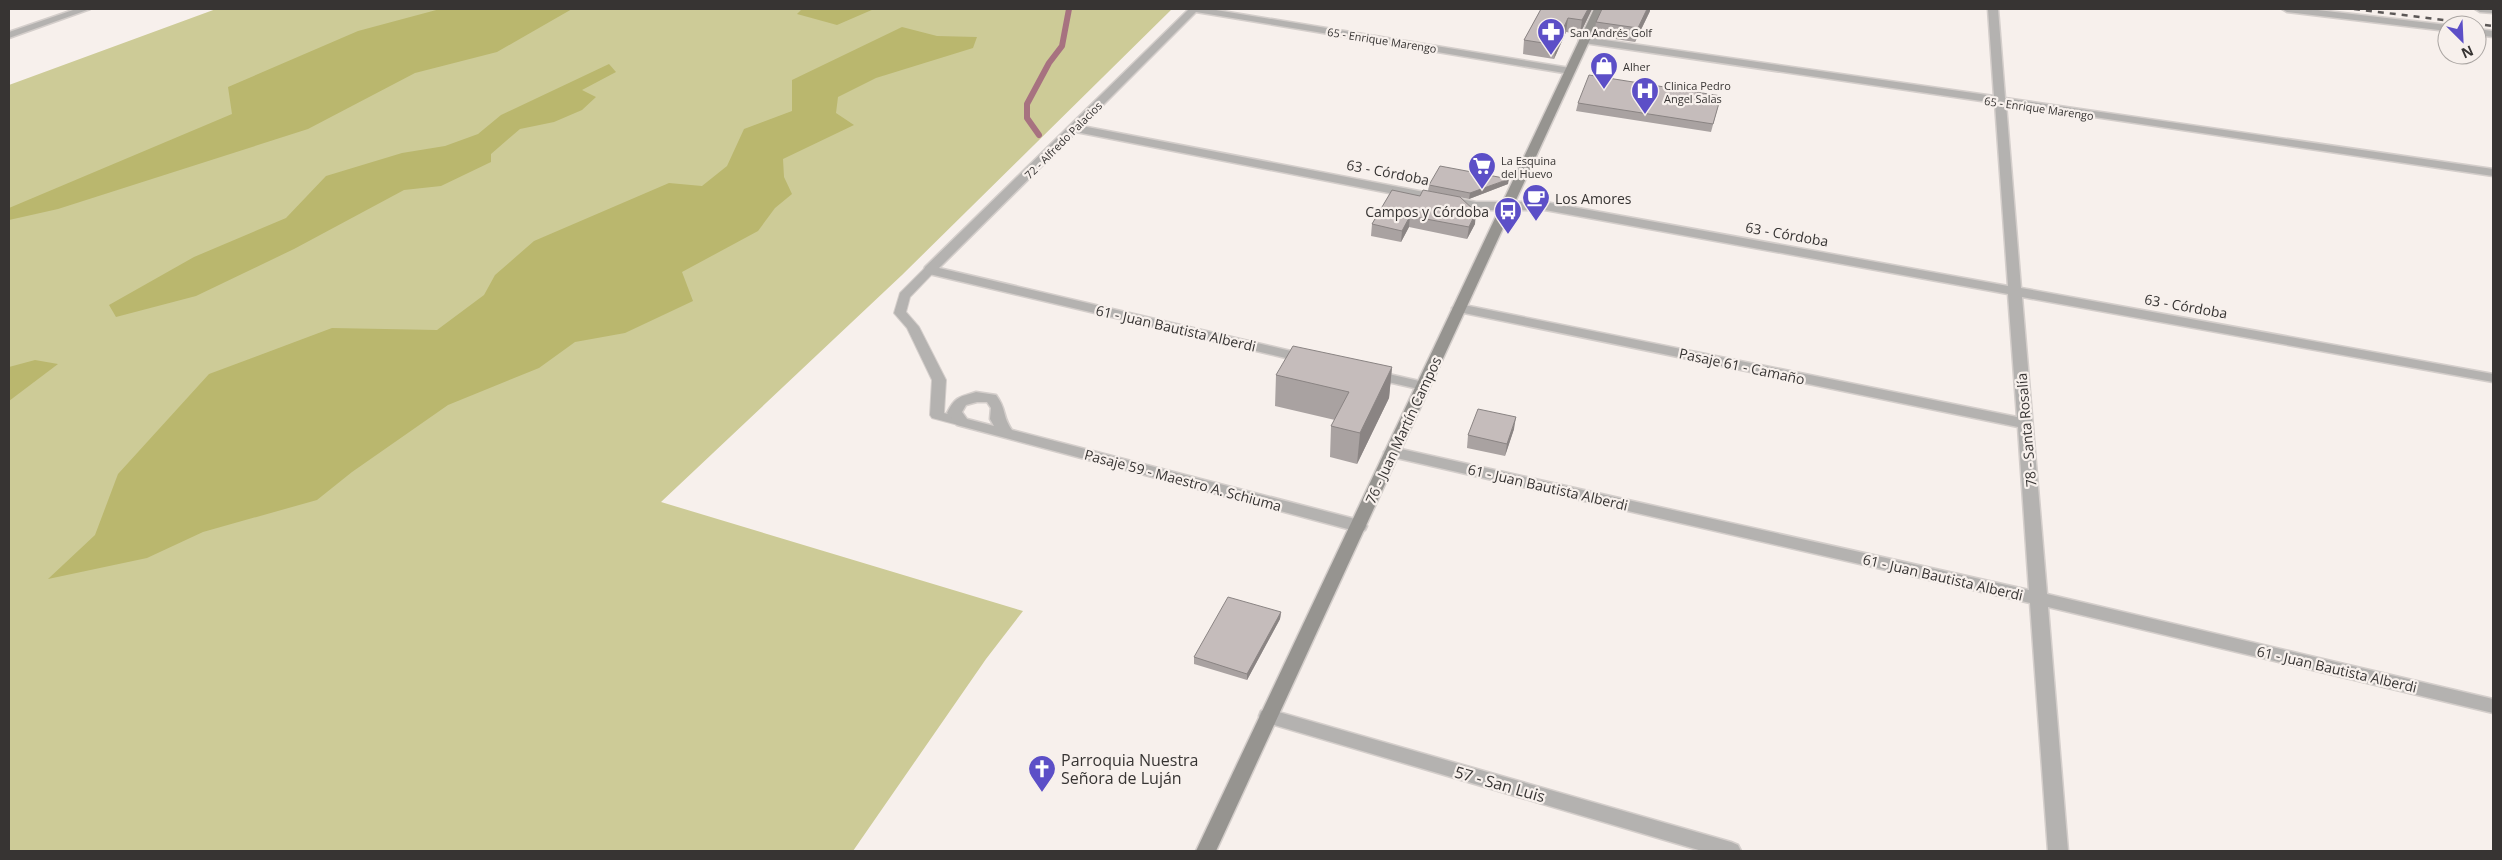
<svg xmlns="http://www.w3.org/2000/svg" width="2502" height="860" font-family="'Open Sans',sans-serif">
<rect width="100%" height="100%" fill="#f7f0ec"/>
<polygon fill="#cdcb97" points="216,9 1172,9 902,275 661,502 1023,611 986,659 853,851 9,851 9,85"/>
<g fill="#bab76e">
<polygon points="440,9 572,9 497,52 415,73 308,129 58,209 9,220 9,208 232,114 228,87 358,31"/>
<polygon points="802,9 874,9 837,25 797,14"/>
<polygon points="902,27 937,36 977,37 973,48 876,78 838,97 836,113 854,125 783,159 784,177 792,194 775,208 758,231 682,272 693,301 625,333 575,342 539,368 448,405 352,472 317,500 203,532 147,558 48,579 95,535 118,474 209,374 332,328 437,330 484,295 495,275 534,241 669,183 702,186 727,166 744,129 792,111 792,80"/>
<polygon points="609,64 616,72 582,90 596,97 582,110 554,122 520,129 491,154 491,162 441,186 404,190 294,249 196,296 116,317 109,305 194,257 286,218 326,176 402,153 445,146 478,134 501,115"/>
<polygon points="35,360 58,364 9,401 9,367"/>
</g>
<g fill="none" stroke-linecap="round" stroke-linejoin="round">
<polyline stroke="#a77280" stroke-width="6" points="1039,135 1027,118 1027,104 1049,63 1062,46 1069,9"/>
<defs>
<polygon id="lane" points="930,266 936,270 910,297 906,312 919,327 946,380 944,413 967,419 969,422 962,426 932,418 930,415 932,380 907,328 894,313 900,293 926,267"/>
<g id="street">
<polygon points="76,9 90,9 9,38 9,32"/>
<polygon points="1189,9 1210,9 1570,68 1575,71 1570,74 1196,12 1082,126 1476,202 1545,202 2008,286 1995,103 1584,43 1579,40 1584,37 1994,96 1988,9 1998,9 2005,98 2493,169 2493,176 2006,104 2021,288 2493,374 2493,382 2022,297 2047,594 2493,699 2493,713 2048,607 2068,851 2048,851 2030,603 1392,457 1384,452 1392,447 2029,590 2018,427 1459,312 1452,308 1459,304 2017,417 2008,294 1545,210 1476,210 1076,132 939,268 1312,356 1314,359 1312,362 1307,363 925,273 924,270 925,267"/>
<polygon points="2282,9 2309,9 2447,25 2447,31 2287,12"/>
<polygon points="2475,9 2493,9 2493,13 2480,12"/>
<polygon points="2477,29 2493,31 2493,37 2477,35"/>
<polygon points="1371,370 1428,383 1430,386 1423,390 1366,377 1364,374 1366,371"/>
<path d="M976,392l20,3c11,15 6,21 16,35l347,90 6,2 2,4 -2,4 -6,2 -402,-107 -10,-12c8,-16 12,-16 29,-21zM977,402h10l4,6 -1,11 4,7 -27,-7 -5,-7 4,-7z"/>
<polygon points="1268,709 1731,842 1738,845 1741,851 1702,851 1261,721 1259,716 1261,711"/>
</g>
<polygon id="secondary" points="1594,9 1604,9 1216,851 1196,851"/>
</defs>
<use href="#lane" stroke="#d4cecb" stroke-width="2"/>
<use href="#street" stroke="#d4cecb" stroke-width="3"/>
<use href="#secondary" stroke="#d4cecb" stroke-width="3"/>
<use href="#lane" fill="#b4b2b0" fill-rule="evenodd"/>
<use href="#street" fill="#b4b2b0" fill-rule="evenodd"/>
<use href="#secondary" fill="#969490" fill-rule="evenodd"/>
<polyline stroke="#5b5756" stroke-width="2.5" stroke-dasharray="6 6" stroke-linecap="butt" points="2354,9 2493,26"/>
</g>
<g fill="#a9a2a1">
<polygon points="1541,9 1592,9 1580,34 1566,32 1554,59 1523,54 1524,40"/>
<polygon points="1650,11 1635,42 1594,36 1596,22"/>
<polygon points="1578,103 1719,103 1711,132 1576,111"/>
<polygon points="1508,184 1469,199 1428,191 1429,185"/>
<polygon points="1392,190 1475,224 1467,239 1409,227 1401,242 1371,236 1372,224"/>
<polygon points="1392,367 1389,398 1357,464 1330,457 1331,426 1335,420 1275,406 1276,375"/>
<polygon points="1514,429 1505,456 1467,448 1468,435"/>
<polygon points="1281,612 1280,619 1247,680 1194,664 1194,657"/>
</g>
<g fill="#8a8483">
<polygon points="1588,9 1592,9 1580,34 1582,20"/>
<polygon points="1647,9 1650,9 1650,11 1635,42 1638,28"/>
<polygon points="1568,18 1566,32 1554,59 1556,45"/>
<polygon points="1509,179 1508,184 1469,199 1470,193"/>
<polygon points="1476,212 1475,224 1467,239 1469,227"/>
<polygon points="1410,216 1409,227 1401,242 1402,231"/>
<polygon points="1392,367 1389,398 1357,464 1360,433"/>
<polygon points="1516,417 1514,429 1505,456 1507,444"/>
<polygon points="1281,612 1280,619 1247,680 1247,674"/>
</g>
<g fill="#c5bcbb" stroke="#8a8483">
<polygon points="1541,9 1588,9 1582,20 1568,18 1556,45 1524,40"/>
<polygon points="1602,9 1647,9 1638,28 1596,22"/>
<polygon points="1589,75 1721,96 1713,124 1578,103"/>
<polygon points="1440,166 1509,179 1470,193 1429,185"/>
<polygon points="1392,190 1420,196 1423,190 1460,197 1476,212 1469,227 1410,216 1402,231 1372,224"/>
<polygon points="1293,346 1392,367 1360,433 1331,426 1349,392 1276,375"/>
<polygon points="1478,409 1516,417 1507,444 1468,435"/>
<polygon points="1228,597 1281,612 1247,674 1194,657"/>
</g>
<defs>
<symbol id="pharmacy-pin" viewBox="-11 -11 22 30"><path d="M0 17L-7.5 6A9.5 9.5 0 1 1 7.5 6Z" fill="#5c4fc7" stroke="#f7f0ec"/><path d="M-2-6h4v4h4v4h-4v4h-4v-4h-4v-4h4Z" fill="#fff"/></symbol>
<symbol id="shop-pin" viewBox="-11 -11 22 30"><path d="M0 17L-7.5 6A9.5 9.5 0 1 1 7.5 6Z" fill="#5c4fc7" stroke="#f7f0ec"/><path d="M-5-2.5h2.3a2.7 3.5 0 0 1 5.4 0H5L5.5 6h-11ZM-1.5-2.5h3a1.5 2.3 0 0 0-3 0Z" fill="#fff"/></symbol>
<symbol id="hospital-pin" viewBox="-11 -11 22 30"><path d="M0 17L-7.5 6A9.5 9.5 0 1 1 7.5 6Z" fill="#5c4fc7" stroke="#f7f0ec"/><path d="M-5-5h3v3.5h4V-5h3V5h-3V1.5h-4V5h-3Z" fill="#fff"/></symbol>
<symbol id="supermarket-pin" viewBox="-11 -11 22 30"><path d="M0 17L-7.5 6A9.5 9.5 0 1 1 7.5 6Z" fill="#5c4fc7" stroke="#f7f0ec"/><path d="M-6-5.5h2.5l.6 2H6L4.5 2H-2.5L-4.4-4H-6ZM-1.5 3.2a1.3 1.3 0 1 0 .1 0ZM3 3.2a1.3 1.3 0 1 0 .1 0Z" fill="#fff"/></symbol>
<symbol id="cafe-pin" viewBox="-11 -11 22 30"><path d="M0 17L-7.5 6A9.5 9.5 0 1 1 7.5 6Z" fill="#5c4fc7" stroke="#f7f0ec"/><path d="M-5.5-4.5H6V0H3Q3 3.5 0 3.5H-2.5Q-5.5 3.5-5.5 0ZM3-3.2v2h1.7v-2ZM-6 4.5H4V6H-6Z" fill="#fff"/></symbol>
<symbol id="bus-pin" viewBox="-11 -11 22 30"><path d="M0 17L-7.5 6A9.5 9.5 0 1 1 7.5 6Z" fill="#5c4fc7" stroke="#f7f0ec"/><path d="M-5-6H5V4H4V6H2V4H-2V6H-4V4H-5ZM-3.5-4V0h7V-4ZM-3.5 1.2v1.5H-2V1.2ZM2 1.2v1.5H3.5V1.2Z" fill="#fff"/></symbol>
<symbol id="church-pin" viewBox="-11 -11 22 30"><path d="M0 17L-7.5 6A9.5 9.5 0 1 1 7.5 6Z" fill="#5c4fc7" stroke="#f7f0ec"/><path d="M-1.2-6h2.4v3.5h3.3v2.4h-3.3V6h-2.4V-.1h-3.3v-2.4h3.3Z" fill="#fff"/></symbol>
</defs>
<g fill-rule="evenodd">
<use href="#pharmacy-pin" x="1535" y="16" width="32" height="43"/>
<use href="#shop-pin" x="1588" y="50" width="32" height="43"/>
<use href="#hospital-pin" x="1629" y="75" width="32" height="43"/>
<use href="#supermarket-pin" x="1466" y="150" width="32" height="43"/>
<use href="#cafe-pin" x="1520" y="182" width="32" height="43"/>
<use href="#bus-pin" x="1492" y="195" width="32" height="43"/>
<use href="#church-pin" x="1026" y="753" width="32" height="43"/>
</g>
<g text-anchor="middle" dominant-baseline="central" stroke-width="4.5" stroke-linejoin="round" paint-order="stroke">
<g font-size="11" fill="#373433" stroke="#f7f0ec" text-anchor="start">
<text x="1570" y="32">San Andrés Golf</text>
<text x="1623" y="66">Alher</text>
<text x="1664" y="85">Clinica Pedro<tspan x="1664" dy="13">Angel Salas</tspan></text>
<text x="1501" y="160">La Esquina<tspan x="1501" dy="13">del Huevo</tspan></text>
</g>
<g font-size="11" fill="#373433" stroke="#f7f0ec">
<text transform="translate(1382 40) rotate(9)">65 - Enrique Marengo</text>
<text transform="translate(2039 108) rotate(8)">65 - Enrique Marengo</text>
<text transform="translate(1063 140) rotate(-45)">72 - Alfredo Palacios</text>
</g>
<g font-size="14" fill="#373433" stroke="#f7f0ec">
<text transform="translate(1388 172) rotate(11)">63 - Córdoba</text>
<text transform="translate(1787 234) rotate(10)">63 - Córdoba</text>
<text transform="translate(2186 306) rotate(10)">63 - Córdoba</text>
<text transform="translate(1176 328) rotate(13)">61 - Juan Bautista Alberdi</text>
<text transform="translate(1742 366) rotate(12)">Pasaje 61 - Camaño</text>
<text transform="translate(1403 430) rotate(-65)">76 - Juan Martín Campos</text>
<text transform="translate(2026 430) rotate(-95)">78 - Santa Rosalía</text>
<text transform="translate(1183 480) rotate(15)">Pasaje 59 - Maestro A. Schiuma</text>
<text transform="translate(1548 487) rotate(13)">61 - Juan Bautista Alberdi</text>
<text transform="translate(1943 577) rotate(13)">61 - Juan Bautista Alberdi</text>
<text transform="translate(2337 669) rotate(13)">61 - Juan Bautista Alberdi</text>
</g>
<g font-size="14" fill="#373433" stroke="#f7f0ec" text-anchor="start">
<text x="1555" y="198">Los Amores</text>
<text x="1489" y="211" text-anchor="end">Campos y Córdoba</text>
</g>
<g font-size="16" fill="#373433" stroke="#f7f0ec" text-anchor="start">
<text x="1061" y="760">Parroquia Nuestra<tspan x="1061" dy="18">Señora de Luján</tspan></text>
</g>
<g font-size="16" fill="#373433" stroke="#f7f0ec">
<text transform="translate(1500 784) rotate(16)">57 - San Luis</text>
</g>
</g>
<rect width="2502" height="860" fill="none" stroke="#373433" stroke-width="20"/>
<g transform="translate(2462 40) rotate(156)"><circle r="24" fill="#f7f0ec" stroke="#aaa5a2"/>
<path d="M0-4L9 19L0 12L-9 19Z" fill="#5c4fc7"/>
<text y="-8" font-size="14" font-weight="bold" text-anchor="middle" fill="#373433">N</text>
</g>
</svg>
